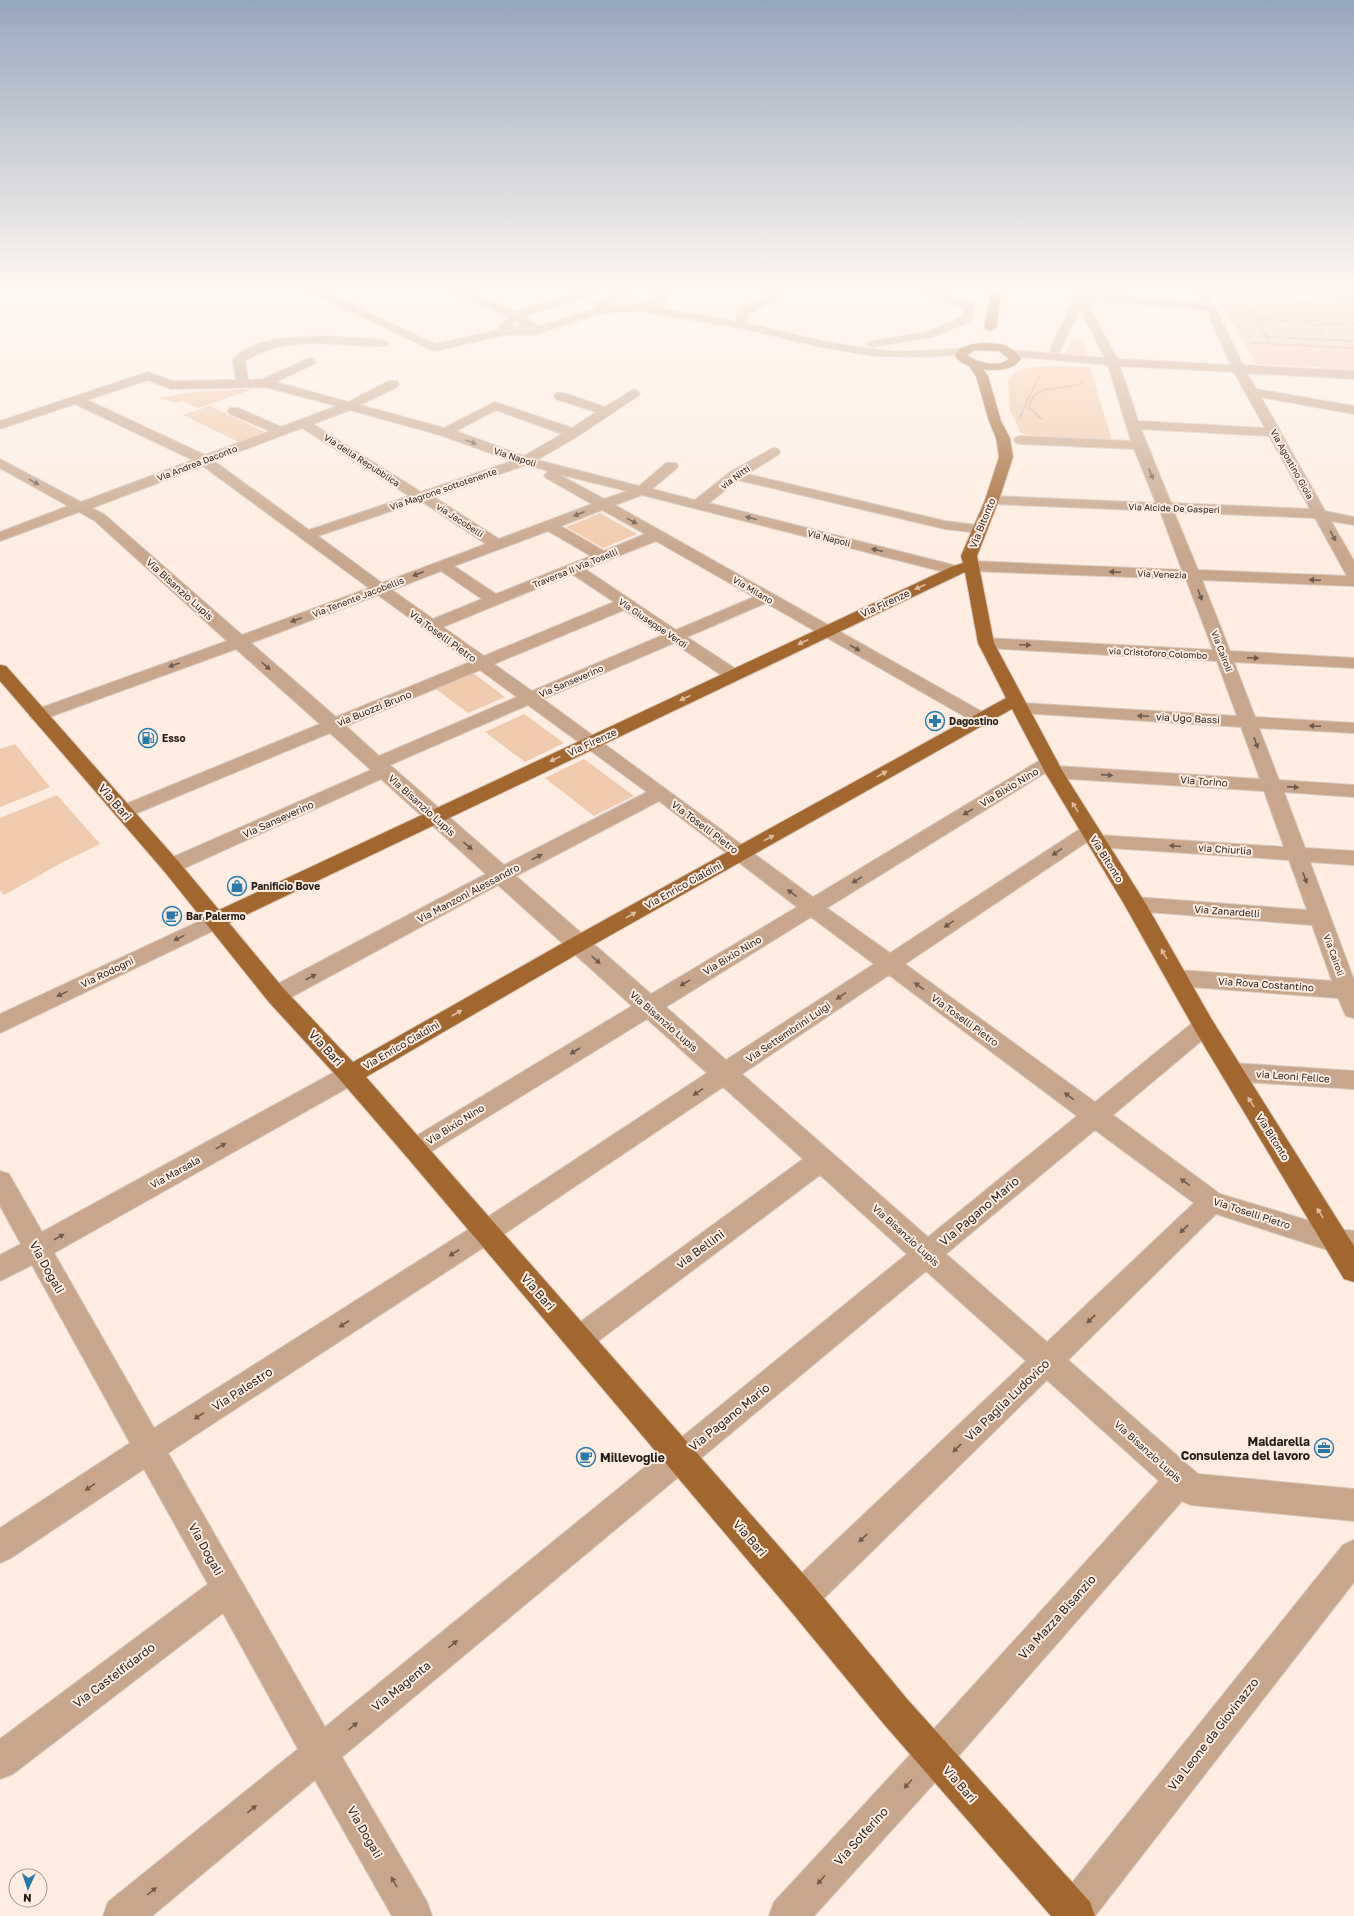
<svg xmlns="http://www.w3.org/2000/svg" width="1354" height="1916" font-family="'Golos Text',sans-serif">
<rect width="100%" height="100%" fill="#feede0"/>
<g fill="#f0caac">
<polygon points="1226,292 1354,303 1354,369 1256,364 1215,293"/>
<polygon points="1076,339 1084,340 1087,355 1066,354 1071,340"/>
<path d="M1056,366l34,1 22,73 -81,-4 -10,-3 -11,-22 -2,-30c7,-16 34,-14 48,-15z"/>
<polygon points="253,389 198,408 182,401 175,403 159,398 191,392"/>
<polygon points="209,406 265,432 239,442 183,415"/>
<polygon points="600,513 637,534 603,548 566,527"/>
<polygon points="473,673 505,697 468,713 436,689"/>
<polygon points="524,714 564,743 525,762 485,732"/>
<polygon points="15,744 50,787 0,807 0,749"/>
<polygon points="584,759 634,796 594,816 545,778"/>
<polygon points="57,795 100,844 63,862 4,895 0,890 0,818"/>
</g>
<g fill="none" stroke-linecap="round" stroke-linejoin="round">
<defs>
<g id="minor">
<path d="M300,287h14l121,57 63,-14 1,-4 9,-9 -66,-30h15l59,25 81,-25h17l-90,30 12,7 1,3 60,-19 -3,-3 1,-2 34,-16h14l-39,20 31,-2 20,-5 -1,-2 4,-9 17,-2 -9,6 -2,5 3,4 -1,2 -14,3 83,14 4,-11 34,-17 -1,-6h10l1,7 -1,2 -34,18 -2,9c48,11 97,25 147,28 23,1 47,-1 70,-3l6,3 -6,3 -35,3 -54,-1 -58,-10 -76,-18 -102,-17 -36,2 -68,22h-29l-71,16zM516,321l6,4 -12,3z"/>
<polygon points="909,287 925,287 974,304 975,306 972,321 932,337 873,347 869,346 867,344 869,342 925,332 963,317 964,308"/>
<path d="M1079,287h10l-2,6 116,10 -5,-11v-5h10v5l35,73 111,6v8l-107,-6 9,16 98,17v8l-93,-17 64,114 29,6v8l-23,-4 23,40v25l-152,-6 28,71 124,7v10l-120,-6 21,55 99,6v10l-95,-5 20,52 75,5v12l-70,-5 21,56 49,3v14l-44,-3 44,118v38l-8,-2 -8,-18 -160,-12 -8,-2 -3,-6 3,-6 8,-2 154,11 -20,-56 -177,-14 -7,-2 -4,-5 4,-5 7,-2 172,13 -18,-50 -193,-13 -7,-1 -2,-4 -182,122 190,138 101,-82 8,-3 8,3 4,6 -4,6 -99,83 107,79 117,35 17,2v24l-17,-2 -121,-39 -148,146 130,114 156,15v32l-163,-16 -9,-4 -234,267 -134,148h-45l5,-14 148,-160 237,-261 -112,-101 -234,229 -12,5 -12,-5 -5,-12 5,-12 237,-224 -100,-90 -584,486 85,145 5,14h-40l-77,-136 -163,136h-49l5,-14 190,-153 -75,-136 -210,161 -13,5v-40l208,-155 -64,-115 -133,89 -11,5v-35l130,-85 -98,-178 -32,16v-26l21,-11 -21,-38v-35l9,3 33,58 300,-164 8,-2 8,2 4,7 -4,7 -304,171 100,175 323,-204 230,-151 -60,-54 -223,137 -9,3 -9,-3 -4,-7 4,-7 226,-136 -134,-121 -214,116 -8,2 -8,-2 -3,-6 3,-6 218,-115 -105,-95 -203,92 -7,2 -7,-2 -3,-5 3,-5 207,-91 -41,-37 -200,83 -7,2 -7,-2 -3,-4 3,-4 204,-84 -84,-75 -192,70 -6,1 -6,-1 -3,-4 3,-4 195,-70 -132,-120 -16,-9 -79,29v-9l68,-26 -68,-38v-9l81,43 112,-42 -118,-56 -75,25v-8l148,-49 24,9 64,-1 -3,-20c23,-32 115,-23 150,-20l6,3 -2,2c-10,3 -23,0 -34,0 -37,-3 -76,-5 -108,16l3,19 15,-1 47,-21 4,2 2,2 -2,2 -38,18 72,20 41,-21h8l2,3 -2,3 -37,18 84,23 51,-26 77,26 24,-16 -40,-13 -2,-3 2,-3h8l41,14 29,-18 6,4 -2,3 -60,40 -41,24 102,26 27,-23h10l2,3 -2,3 -24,20 43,11 35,-28 43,-24 5,1 2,3 -2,3 -31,19 198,47 40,5 2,3 -2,3 -5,1 -35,-4 -207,-49 -29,23 252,64 3,3 -3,3 -5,2 -314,-80 -27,10 373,210 3,4 -3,4 -6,1 -6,-1 -210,-120 -79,34 52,34 3,4 -3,4 -6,1 -6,-1 -53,-36 -131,56 270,198 229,-138 7,-2 7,2 2,4 -2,3 204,13 -19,-52 -219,-14 -6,-1 -3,-4 3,-4 6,-1 215,13 -20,-55 -231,-13 -6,-1 -2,-4 2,-4 6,-1 227,12 -27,-71 -215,-8 -5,-2 -3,-3 3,-3 5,-2 211,9 -22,-59 -168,-7 -5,-1 -2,-3 2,-3 5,-1 164,7 -22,-54 -113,-5 -5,-1 -2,-3 2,-3 5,-1 110,5 -23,-76 -96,-9 -6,-3 6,-3 93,8 -24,-48 5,-11h-2l-24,53h-8l-2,-2zM1096,300l110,10 25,55 -114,-6 -26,-49zM1120,366l114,6 31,56 -127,-7zM148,380l23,9 94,-2 72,19 -56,21 -43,-19h-8l-2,3 2,3 40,17 -65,24 -118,-55zM350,410l90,25 72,26 -91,31 -108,-68zM496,410l66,24 -38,22 -68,-25zM302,428l107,68 -100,34 -95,-69zM1141,429l128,7 41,73 -139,-6zM526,465l23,6 -5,4 2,3 46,26 -93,35 -65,-42zM203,466l166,122 -127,47 -137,-120 -13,-7zM558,474l69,17 -23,8zM421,501l65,43 -104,39 -64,-47zM602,510l43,24 -41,17 -43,-25zM1174,512l141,6 32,58 -149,-6zM548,531l43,25 -95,38 -42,-28zM656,541l98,56 -78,33 -91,-61zM441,571l41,28 -49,20 -41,-29zM572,574l42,28 -130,54 -41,-29zM378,595l92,67 -134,55 -85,-74zM624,610l39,25 -131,56 -38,-27zM480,670l37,27 -138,59 -33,-30zM528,705l119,87 -143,73 -114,-100zM1045,773l2,3 7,2 210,13 20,56 -186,-12 2,-4 -3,-4 -7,-2 -7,2 -193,126 -63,-45zM659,801l138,106 -146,87 -135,-118zM811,917l63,47 -148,96 -60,-53zM889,975l188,141 -149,121 -186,-163zM723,1087l80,72 -234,171 -4,9 4,9 10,4 10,-4 231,-173 87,79 -582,473 -157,-274 327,-213zM1095,1130l99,73 -147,139 -101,-88z"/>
<polygon points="1237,287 1282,287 1354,294 1354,300 1242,290"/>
<polygon points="215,914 223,916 226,921 223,926 0,1033 0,1014"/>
<polygon points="1232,1063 1354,1071 1354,1089 1232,1081 1224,1079 1220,1072 1224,1065"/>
<polygon points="1354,1540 1354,1582 1095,1916 1055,1916 1054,1913 1059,1899 1343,1545"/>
</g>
<g id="major">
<polygon points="992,287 1002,287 996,328 990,331 984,328"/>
<path d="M984,343c15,0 29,2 37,16 -9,12 -24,12 -38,10l5,7 13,45 9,17 3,19 -14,43 -22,56 17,87 69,129 83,132 66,116 142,226v36l-10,-3 -148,-247 -72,-128 -79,-132 -33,-63 -426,240 -220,128 447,508 94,114 183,203 5,14h-44l-168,-193 -94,-114 -383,-453 -64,-74 -74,-81 -104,-130 -164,-190v-16l6,1 172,195 41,49 732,-343 12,-4 -2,-7 24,-56 14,-43 -3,-19 -7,-17 -13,-45 -7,-10 -8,-4 -6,-6 4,-7 14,-5zM975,350l24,1 10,8c-10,9 -32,4 -42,-4zM965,572l13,71 28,55 -436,241 -217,123 -69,-73 -55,-66z"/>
</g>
</defs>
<use href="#minor" stroke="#d7c8bc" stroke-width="2"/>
<use href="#major" stroke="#d7c8bc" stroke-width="2"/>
<g stroke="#aea197" stroke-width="1.5" stroke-dasharray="2 1" stroke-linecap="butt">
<polyline points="1250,308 1270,344"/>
<polyline points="1256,319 1307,322"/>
<polygon points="1311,320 1320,321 1325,324 1316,326 1307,322"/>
<polyline points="1325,323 1354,325"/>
<polyline points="1318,326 1327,340"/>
<polyline points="1267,337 1354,341"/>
<polyline points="1251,343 1354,348"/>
<polyline points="1019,419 1039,376"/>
<path d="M1042,419l-13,-11c6,-29 36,-14 55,-27"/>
</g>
<use href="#minor" fill="#c8a68b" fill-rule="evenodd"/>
<use href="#major" fill="#a2662f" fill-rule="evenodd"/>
</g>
<defs><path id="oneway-solid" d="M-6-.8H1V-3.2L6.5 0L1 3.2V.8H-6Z"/></defs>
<g fill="#6e5b4b">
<use href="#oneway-solid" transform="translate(471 442) rotate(20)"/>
<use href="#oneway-solid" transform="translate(1151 474) rotate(67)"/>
<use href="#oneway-solid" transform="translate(34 482) rotate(29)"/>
<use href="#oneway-solid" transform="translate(579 514) rotate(159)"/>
<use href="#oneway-solid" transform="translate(751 518) rotate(-166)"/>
<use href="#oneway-solid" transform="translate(632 521) rotate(29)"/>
<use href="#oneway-solid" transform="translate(1333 536) rotate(61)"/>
<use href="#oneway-solid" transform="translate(877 550) rotate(-166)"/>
<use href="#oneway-solid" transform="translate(1115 572) rotate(-178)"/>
<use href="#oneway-solid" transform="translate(418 574) rotate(159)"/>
<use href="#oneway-solid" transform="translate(1315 580) rotate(-178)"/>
<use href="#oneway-solid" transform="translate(1200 595) rotate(69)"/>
<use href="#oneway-solid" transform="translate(296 620) rotate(159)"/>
<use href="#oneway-solid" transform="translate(1025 645) rotate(3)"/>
<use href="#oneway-solid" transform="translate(855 648) rotate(29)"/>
<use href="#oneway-solid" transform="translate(1253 658) rotate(3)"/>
<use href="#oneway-solid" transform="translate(174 665) rotate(160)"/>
<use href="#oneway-solid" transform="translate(266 666) rotate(42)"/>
<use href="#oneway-solid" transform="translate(1143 716) rotate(-177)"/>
<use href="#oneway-solid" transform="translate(1315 726) rotate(-177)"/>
<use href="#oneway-solid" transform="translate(1256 743) rotate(70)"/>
<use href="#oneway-solid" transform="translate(1107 775) rotate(4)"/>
<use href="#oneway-solid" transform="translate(1293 787) rotate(4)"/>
<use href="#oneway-solid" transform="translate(968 812) rotate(149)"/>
<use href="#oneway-solid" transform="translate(468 846) rotate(41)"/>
<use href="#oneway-solid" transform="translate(1175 846) rotate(-176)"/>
<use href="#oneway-solid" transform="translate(1057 852) rotate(146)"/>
<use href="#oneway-solid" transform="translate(537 857) rotate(-27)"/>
<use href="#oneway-solid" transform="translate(1305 878) rotate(70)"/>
<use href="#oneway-solid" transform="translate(857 880) rotate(149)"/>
<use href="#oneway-solid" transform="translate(792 893) rotate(-144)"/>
<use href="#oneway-solid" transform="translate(949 924) rotate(146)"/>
<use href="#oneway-solid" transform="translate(179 938) rotate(154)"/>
<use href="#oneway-solid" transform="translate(596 960) rotate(42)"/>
<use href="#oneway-solid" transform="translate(311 977) rotate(-28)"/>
<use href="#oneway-solid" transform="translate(685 983) rotate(149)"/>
<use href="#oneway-solid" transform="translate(919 986) rotate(-144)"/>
<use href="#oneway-solid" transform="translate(62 994) rotate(154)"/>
<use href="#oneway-solid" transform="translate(841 996) rotate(146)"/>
<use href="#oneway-solid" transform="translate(575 1051) rotate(148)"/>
<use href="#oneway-solid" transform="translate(698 1092) rotate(146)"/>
<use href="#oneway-solid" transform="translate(1069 1096) rotate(-144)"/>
<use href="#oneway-solid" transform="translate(221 1146) rotate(-29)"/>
<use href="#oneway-solid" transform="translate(1185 1182) rotate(-144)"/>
<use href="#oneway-solid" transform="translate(1184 1229) rotate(136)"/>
<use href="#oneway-solid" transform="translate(59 1237) rotate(-29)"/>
<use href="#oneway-solid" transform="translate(454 1253) rotate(147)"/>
<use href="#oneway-solid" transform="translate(1091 1319) rotate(136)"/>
<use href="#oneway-solid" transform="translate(344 1324) rotate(147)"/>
<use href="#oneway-solid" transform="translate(199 1416) rotate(147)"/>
<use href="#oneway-solid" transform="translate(957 1448) rotate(136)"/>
<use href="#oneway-solid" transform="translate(90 1487) rotate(146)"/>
<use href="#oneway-solid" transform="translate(863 1538) rotate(136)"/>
<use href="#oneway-solid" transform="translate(453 1644) rotate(-39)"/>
<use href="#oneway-solid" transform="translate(353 1726) rotate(-39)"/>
<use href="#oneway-solid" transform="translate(908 1784) rotate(132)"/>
<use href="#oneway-solid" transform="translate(252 1809) rotate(-39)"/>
<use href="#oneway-solid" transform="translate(821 1880) rotate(132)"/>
<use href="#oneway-solid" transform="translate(394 1882) rotate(-120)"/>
<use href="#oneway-solid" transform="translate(152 1891) rotate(-39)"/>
</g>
<g fill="#debea2">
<use href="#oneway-solid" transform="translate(920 587) rotate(155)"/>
<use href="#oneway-solid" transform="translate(803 642) rotate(155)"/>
<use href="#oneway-solid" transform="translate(685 698) rotate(155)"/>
<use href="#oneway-solid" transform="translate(555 759) rotate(155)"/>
<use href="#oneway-solid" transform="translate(882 774) rotate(-29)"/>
<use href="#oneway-solid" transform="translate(1075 807) rotate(-121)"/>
<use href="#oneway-solid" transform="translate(769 838) rotate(-29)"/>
<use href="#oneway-solid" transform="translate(631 915) rotate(-29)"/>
<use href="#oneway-solid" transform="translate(1164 954) rotate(-120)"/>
<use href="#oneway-solid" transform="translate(457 1013) rotate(-30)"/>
<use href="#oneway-solid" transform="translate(1251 1102) rotate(-122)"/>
<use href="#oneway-solid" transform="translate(1320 1213) rotate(-122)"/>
</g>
<linearGradient id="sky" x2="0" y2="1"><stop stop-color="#97a8bb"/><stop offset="0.52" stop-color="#fff7f1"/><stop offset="1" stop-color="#fff7f1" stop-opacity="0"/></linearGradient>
<rect width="1354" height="556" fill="url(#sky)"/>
<defs>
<symbol id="pharmacy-ring" viewBox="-11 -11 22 22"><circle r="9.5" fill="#feede0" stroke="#297aab" stroke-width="1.5"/><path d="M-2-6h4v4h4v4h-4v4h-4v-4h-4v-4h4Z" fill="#297aab"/></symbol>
<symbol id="fuel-ring" viewBox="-11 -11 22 22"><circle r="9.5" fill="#feede0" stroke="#297aab" stroke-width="1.5"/><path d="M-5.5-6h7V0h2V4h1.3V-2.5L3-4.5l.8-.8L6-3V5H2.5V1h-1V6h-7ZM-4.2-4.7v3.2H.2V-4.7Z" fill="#297aab"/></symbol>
<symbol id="shop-ring" viewBox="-11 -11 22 22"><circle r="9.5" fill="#feede0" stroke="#297aab" stroke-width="1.5"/><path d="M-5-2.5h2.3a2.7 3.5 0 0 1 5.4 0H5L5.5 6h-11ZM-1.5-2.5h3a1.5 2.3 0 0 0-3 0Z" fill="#297aab"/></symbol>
<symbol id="cafe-ring" viewBox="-11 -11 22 22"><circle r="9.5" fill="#feede0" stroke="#297aab" stroke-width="1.5"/><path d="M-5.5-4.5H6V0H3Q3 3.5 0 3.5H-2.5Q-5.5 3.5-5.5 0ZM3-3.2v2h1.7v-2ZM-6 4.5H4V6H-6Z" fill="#297aab"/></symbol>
<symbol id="office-ring" viewBox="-11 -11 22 22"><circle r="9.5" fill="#feede0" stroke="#297aab" stroke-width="1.5"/><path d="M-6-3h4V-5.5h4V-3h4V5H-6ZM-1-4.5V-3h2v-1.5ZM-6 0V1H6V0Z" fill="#297aab"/></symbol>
</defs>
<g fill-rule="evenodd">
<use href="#pharmacy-ring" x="924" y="710" width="22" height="22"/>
<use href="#fuel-ring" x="137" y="727" width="22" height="22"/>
<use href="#shop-ring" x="226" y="875" width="22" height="22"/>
<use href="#cafe-ring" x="161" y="905" width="22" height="22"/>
<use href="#office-ring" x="1313" y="1437" width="22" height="22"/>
<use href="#cafe-ring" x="575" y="1446" width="22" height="22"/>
</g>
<g text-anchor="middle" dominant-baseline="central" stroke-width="4" stroke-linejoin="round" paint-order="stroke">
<g font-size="9" fill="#241d17" stroke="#feede0">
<text transform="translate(515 457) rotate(18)">Via Napoli</text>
<text transform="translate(362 460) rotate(33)">Via della Repubblica</text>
<text transform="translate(197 463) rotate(-21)">Via Andrea Daconto</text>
<text transform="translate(1292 464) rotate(61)">Via Agostino Gioia</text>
<text transform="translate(735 477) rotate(-36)">via Nitti</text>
<text transform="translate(443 489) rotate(-19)">Via Magrone sottotenente</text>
<text transform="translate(1174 508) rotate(2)">Via Alcide De Gasperi</text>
<text transform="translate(460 520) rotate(33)">via Jacobelli</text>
<text transform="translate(829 538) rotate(14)">Via Napoli</text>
<text transform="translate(575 568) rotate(-22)">Traversa II Via Toselli</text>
<text transform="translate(1162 574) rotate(2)">Via Venezia</text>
<text transform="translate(753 590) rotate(30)">Via Milano</text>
<text transform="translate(358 597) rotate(-21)">Via Tenente Jacobellis</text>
<text transform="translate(653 623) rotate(34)">Via Giuseppe Verdi</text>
<text transform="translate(1222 651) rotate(69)">Via Cairoli</text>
<text transform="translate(1158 653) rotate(3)">via Cristoforo Colombo</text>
<text transform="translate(571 681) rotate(-23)">Via Sanseverino</text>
<text transform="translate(1334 955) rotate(70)">Via Cairoli</text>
</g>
<g font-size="10" fill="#241d17" stroke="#feede0">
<text transform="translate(982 523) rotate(-68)">Via Bitonto</text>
<text transform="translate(180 589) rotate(42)">Via Bisanzio Lupis</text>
<text transform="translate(885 603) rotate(-25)">Via Firenze</text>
<text transform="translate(443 636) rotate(36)">Via Toselli Pietro</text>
<text transform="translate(374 708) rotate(-22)">via Buozzi Bruno</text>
<text transform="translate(1188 718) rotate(3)">via Ugo Bassi</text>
<text transform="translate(592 742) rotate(-25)">Via Firenze</text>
<text transform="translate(1204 781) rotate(4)">Via Torino</text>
<text transform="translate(1009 787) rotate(-31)">Via Bixio Nino</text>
<text transform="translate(422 805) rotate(42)">Via Bisanzio Lupis</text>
<text transform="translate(278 819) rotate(-24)">Via Sanseverino</text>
<text transform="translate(705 827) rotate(37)">Via Toselli Pietro</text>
<text transform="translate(1225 849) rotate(4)">via Chiurlia</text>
<text transform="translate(1107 859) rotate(58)">Via Bitonto</text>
<text transform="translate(683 885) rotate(-29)">Via Enrico Cialdini</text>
<text transform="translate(468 893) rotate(-28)">Via Manzoni Alessandro</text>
<text transform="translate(1227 911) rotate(4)">Via Zanardelli</text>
<text transform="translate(732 955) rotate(-31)">Via Bixio Nino</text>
<text transform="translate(107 972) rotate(-26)">Via Rodogni</text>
<text transform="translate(1266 984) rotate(4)">Via Rova Costantino</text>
<text transform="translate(965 1020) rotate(36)">Via Toselli Pietro</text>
<text transform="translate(664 1021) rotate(41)">Via Bisanzio Lupis</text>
<text transform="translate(788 1032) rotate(-34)">Via Settembrini Luigi</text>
<text transform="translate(401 1045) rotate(-30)">Via Enrico Cialdini</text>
<text transform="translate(1293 1076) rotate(4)">via Leoni Felice</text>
<text transform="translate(455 1124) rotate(-32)">Via Bixio Nino</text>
<text transform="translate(1273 1137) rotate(58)">Via Bitonto</text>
<text transform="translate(175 1172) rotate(-29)">Via Marsala</text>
<text transform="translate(1252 1213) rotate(18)">Via Toselli Pietro</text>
<text transform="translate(906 1235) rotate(42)">Via Bisanzio Lupis</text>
<text transform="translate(1148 1451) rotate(42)">Via Bisanzio Lupis</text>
</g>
<g font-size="10" font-weight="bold" fill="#241d17" stroke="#feede0" text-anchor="start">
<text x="949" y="721">Dagostino</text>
<text x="162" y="738">Esso</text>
<text x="251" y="886">Panificio Bove</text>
<text x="186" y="916">Bar Palermo</text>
</g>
<g font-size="12" fill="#241d17" stroke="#feede0">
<text transform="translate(115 802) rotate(49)">Via Bari</text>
<text transform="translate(326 1048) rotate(47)">Via Bari</text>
<text transform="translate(979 1211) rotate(-40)">Via Pagano Mario</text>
<text transform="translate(700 1249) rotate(-36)">via Bellini</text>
<text transform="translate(47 1267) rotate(61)">Via Dogali</text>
<text transform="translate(538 1292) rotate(49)">Via Bari</text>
<text transform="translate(242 1389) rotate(-33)">Via Palestro</text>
<text transform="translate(1007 1400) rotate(-44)">Via Paglia Ludovico</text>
<text transform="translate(729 1417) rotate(-39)">Via Pagano Mario</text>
<text transform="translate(750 1538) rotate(49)">Via Bari</text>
<text transform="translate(206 1549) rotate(61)">Via Dogali</text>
<text transform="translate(1057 1617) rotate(-48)">Via Mazza Bisanzio</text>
<text transform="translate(114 1675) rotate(-37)">Via Castelfidardo</text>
<text transform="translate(401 1686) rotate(-39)">Via Magenta</text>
<text transform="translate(1213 1734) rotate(-52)">Via Leone da Giovinazzo</text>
<text transform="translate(960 1784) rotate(49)">Via Bari</text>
<text transform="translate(365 1832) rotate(60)">Via Dogali</text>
<text transform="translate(861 1836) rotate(-48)">Via Solferino</text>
</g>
<g font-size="12" font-weight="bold" fill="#241d17" stroke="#feede0" text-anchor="end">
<text x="1310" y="1441">Maldarella<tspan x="1310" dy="14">Consulenza del lavoro</tspan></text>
<text x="600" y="1457" text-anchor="start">Millevoglie</text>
</g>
</g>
<g transform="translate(28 1888) rotate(183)"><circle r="19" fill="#feede0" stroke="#a79a90"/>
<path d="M0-3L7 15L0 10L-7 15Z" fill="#297aab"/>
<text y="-6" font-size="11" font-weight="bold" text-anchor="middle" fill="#241d17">N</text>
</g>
</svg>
